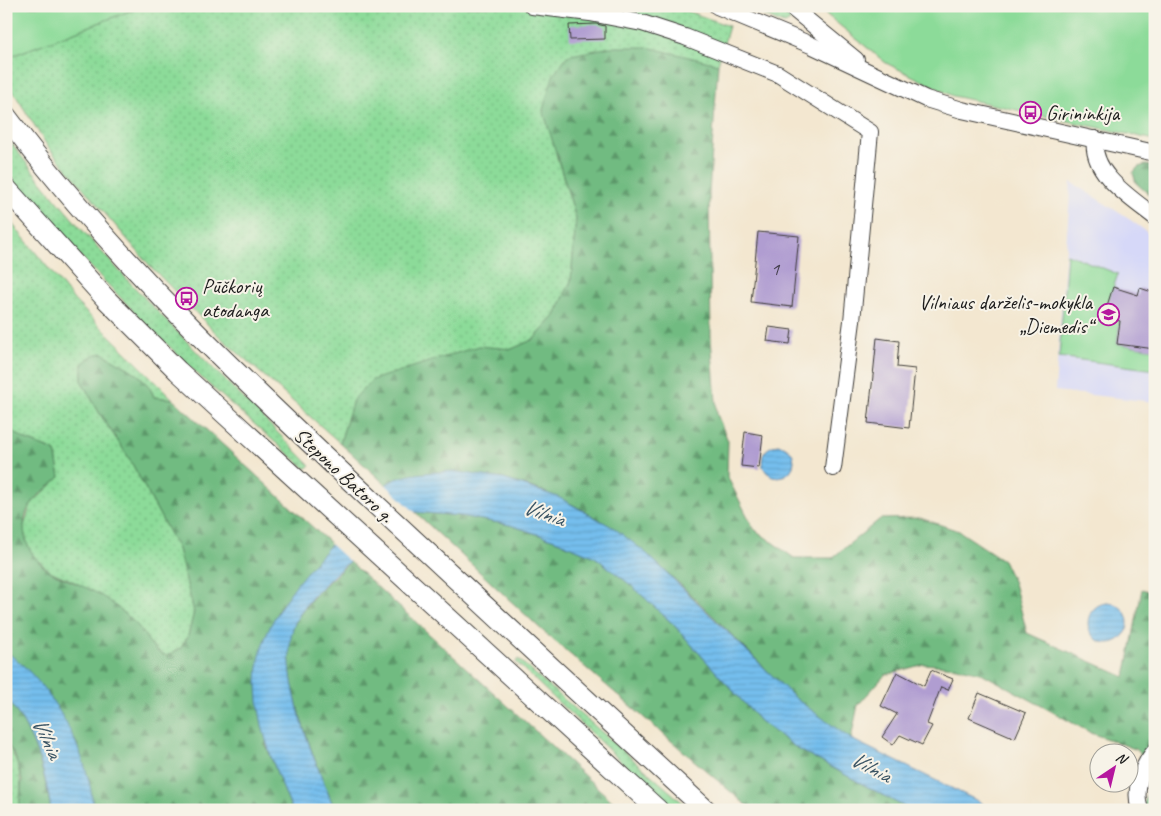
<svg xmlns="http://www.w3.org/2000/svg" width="1161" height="816" font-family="Caveat,sans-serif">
<defs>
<pattern id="grass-dots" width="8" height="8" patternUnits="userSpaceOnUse" patternTransform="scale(1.25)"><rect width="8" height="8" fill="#8cdb99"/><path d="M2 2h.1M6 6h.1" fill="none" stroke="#78bb83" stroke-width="1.8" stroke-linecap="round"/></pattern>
<pattern id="forest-firs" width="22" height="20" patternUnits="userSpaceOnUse" patternTransform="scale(1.25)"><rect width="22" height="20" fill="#71bb81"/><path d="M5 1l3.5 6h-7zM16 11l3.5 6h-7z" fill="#5c9769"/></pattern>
<pattern id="water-rules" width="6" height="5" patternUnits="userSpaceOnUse" patternTransform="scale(1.25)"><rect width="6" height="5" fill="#74beed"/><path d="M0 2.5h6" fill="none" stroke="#64a3cb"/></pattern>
</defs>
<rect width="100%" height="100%" fill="#f7f3e8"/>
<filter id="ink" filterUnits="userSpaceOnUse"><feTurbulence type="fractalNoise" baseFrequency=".02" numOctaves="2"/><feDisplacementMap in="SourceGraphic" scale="10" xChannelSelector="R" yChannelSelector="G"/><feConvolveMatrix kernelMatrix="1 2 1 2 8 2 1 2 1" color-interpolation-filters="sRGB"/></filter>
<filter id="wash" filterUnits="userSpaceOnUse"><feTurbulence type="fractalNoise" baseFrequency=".0096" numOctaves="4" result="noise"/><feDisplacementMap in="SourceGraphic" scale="20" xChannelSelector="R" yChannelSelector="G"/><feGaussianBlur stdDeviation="1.12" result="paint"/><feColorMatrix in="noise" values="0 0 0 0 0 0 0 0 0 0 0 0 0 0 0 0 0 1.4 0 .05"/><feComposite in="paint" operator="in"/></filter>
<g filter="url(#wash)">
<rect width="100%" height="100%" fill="#f3e7d0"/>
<polygon fill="#d6d8f8" points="1071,182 1132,221 1155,238 1155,402 1055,391"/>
<g fill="url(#grass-dots)" stroke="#547c5a">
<polygon points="143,6 673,6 729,26 718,64 691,58 556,154 576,218 571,281 555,316 534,339 512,349 479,347 353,400 340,443 220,337 151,267 48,147 6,80 6,58"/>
<polygon points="744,6 778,6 790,17 790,21 785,24 781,23"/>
<path d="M6,136c89,120 199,223 304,329l-4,4 -99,-86 -66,-64 -76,-79 -59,-67z"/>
<path d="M6,216l68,84 99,99 -19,-2c-10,-26 -30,-29 -51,-44l-21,11v18l18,32 29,44 49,91 16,63 -6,24 -7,12 -14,8 -6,-2 -11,-10 -13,-19 -60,-42 -27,-12 -19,-16 -8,-26 8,-25 29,-27 -5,-26 -29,-11 -20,-13z"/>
<polygon points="518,659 691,810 672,810 516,662"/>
<path d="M6,742c16,25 16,40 13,68h-13z"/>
</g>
<g fill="url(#forest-firs)" stroke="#466c4e">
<path d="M610,47h37l71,17 -9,129 2,145 6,76 11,27 -1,35 27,53 40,29h38l48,-39 40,-1 39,13 44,29 11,23 13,50 98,44 17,-88 13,5v176l-20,-21 -44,-16 -108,-59 -26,-7 -33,-3 -39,11 -27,30 -7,34c-19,-13 -38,-26 -55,-40 -16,-13 -29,-29 -43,-43 -76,-75 -153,-162 -264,-179 -43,-7 -63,-8 -103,8l-46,-42 13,-43 19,-20 107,-34 33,3 22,-10 21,-23 16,-35 5,-63 -33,-108 10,-34 14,-20z"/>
<polygon points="1146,165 1155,166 1155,200 1136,183 1133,173 1138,167"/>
<path d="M103,353c21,15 41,18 51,44l19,2 158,145 -54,68 -11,133 26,65h-199l-13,-58 -69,-97 -5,-3v-225l20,13 29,11 5,26c-9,8 -21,17 -28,26 -18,23 -3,56 19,69 19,10 41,16 58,29 9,7 19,15 27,23 11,11 14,27 31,32l14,-8 7,-12 6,-24 -16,-63 -49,-91 -29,-44 -18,-32v-18l11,-9z"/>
<polygon points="415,512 460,516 510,525 555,540 595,557 632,586 673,624 761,722 798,749 910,810 752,810 544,632"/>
<path d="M350,562l272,248h-287c-17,-42 -61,-143 -41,-185 12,-25 36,-44 56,-63z"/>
<path d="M6,698c27,32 38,72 45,112h-32l3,-30 -7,-24 -9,-14z"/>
<polygon points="1155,774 1155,810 1141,810"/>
</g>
<g fill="#8cdb99" stroke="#547c5a">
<polygon points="6,6 143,6 6,58"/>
<polygon points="816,6 1155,6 1155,140 953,96 886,63"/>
<polygon points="1067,254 1118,274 1104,315 1120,321 1117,344 1155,349 1155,370 1059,357"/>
</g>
<g fill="url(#water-rules)" stroke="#486d84">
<circle cx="778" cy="461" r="16"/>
<path d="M452,471l52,8 54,18 56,31 31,24 49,47 101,99 56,41 129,63 10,8h-80l-112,-61 -37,-27 -88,-98 -41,-38 -37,-29 -40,-17 -45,-15 -50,-9 -45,-4 -9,5c-31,25 -101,73 -113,111 -15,49 23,136 42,182h-43c-17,-41 -35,-83 -35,-128 0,-64 52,-113 92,-157 11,-13 23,-30 36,-40 19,-13 45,-12 67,-14z"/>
<circle cx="1108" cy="623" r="20"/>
<path d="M6,652c44,28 86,106 87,158h-42c-6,-40 -18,-80 -45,-112z"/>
</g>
<polygon fill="#f3e7d0" points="384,483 418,515 407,519 352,564 329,543"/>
<g id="blocks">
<g fill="#b09dd1">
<polygon points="596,24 605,26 605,39 570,40 569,25"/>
<polygon points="758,232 799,236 792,307 751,302"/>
<polygon points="1113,287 1138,295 1140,288 1155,293 1155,349 1117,344 1120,321 1104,315"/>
<polygon points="769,327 792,330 790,344 767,341"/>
<polygon points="877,338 899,341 897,367 915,369 909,428 868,423"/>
<polygon points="745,432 763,435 759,468 741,466"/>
<polygon points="931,670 953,679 948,690 941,687 927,724 932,726 922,745 900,735 893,745 882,737 897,714 881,706 897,672 924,686"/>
<polygon points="979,693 1026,713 1015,738 969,718"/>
</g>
</g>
</g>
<g filter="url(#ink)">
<use href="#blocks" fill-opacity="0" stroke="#3c3a37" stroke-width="1"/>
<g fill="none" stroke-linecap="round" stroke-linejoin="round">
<defs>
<g id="minor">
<polyline points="532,6 590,13 642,23 685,37 778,74 870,132 852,321 833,468"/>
<polyline points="717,6 811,45 926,99 962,110 1155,153"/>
<polyline points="790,6 856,60"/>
<path d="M1095,139c-5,34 36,59 60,78"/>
<path d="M1140,810c-7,-20 2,-44 15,-59"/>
</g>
<g id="major">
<path d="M6,116c110,147 246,273 380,398 106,99 213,198 320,296"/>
<polyline points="6,188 106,299 178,371 658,810"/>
</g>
</defs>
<use href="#minor" stroke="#3c3a37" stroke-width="18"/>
<use href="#major" stroke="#3c3a37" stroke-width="22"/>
<use href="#minor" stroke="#fff" stroke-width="16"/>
<use href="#major" stroke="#fff" stroke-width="20"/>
</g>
</g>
<defs>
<symbol id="bus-ring" viewBox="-11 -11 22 22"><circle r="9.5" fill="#f7f3e8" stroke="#b5179e" stroke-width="1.5"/><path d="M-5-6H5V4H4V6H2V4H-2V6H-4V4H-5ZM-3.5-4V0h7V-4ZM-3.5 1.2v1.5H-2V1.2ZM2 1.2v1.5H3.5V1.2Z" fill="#b5179e"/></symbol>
<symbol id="school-ring" viewBox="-11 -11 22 22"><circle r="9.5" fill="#f7f3e8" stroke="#b5179e" stroke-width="1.5"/><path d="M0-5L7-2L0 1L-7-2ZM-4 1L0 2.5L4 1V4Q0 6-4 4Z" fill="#b5179e"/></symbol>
</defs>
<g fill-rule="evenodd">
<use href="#bus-ring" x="1018" y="100" width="25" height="25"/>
<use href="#bus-ring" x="174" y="286" width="25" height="25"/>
<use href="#school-ring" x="1096" y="302" width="25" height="25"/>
</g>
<g text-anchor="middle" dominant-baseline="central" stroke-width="4" stroke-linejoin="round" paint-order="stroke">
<g font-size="19" fill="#413c49">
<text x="775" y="269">1</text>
</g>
<g font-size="21" fill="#1c1c1c" stroke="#f7f3e8" text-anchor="start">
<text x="1046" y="113">Girininkija</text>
<text x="202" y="286">Pūčkorių<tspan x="202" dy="24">atodanga</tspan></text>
<text x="1092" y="302" text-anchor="end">Vilniaus darželis-mokykla<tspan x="1092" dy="24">„Diemedis“</tspan></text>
</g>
<g font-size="21" fill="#1c1c1c" stroke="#f7f3e8">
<text transform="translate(344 475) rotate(43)">Stepono Batoro g.</text>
</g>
<g font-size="22" font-style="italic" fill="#3b5565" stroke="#f7f3e8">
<text transform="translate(544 513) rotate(19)">Vilnia</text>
<text transform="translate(47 738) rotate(65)">Vilnia</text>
<text transform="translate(871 767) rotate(28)">Vilnia</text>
</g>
</g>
<rect width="1161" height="816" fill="none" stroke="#f7f3e8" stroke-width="25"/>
<g transform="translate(1114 768) rotate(35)"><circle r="24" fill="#f7f3e8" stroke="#9f9d96"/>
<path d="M0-4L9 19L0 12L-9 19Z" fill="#b5179e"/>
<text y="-8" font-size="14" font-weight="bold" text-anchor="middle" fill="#1c1c1c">N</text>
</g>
</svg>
